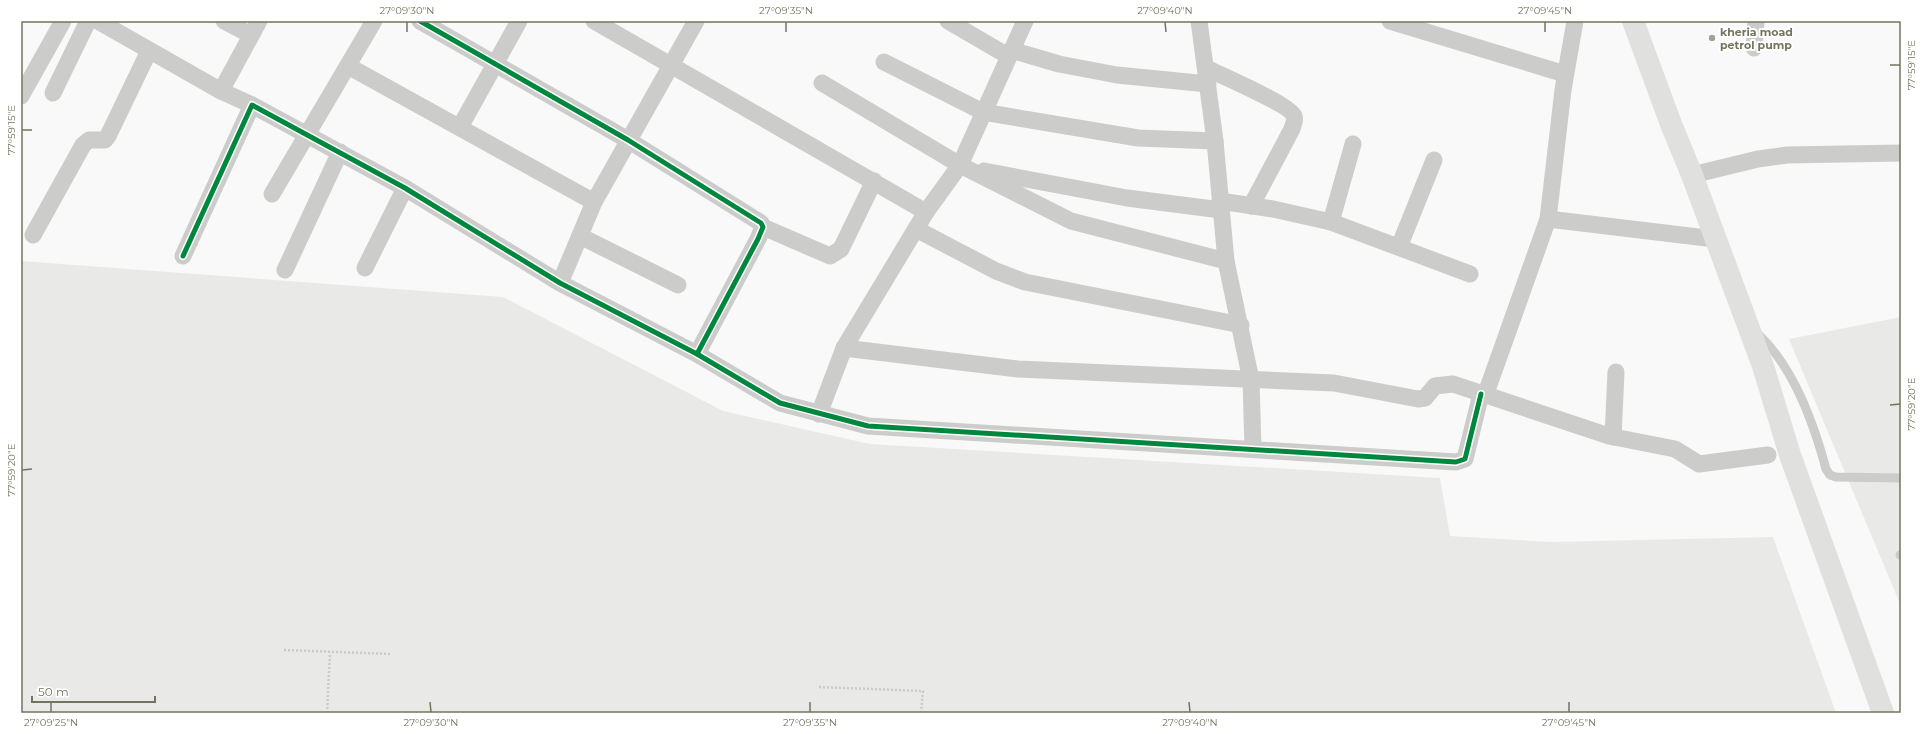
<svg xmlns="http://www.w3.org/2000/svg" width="1922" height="734" font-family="Montserrat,sans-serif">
<rect width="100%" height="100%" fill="#f9f9f9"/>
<g fill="#e9e9e7">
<polygon points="21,261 503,297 723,411 870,444 1440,478 1450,536 1551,542 1773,537 1836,713 21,713"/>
<polygon points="1901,317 1901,606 1789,339"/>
</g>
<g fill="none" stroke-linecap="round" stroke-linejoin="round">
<g stroke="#cacac8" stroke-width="2.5" stroke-dasharray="2 2" stroke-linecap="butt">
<polyline points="284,650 390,654"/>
<polyline points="819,687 923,691 921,713"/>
<polyline points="327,713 330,653"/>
</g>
<g stroke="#ccccca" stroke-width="9">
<path d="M1759,335c34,32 55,89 67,134l4,6 6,2 65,1"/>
<polyline points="1900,555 1901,555"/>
</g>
<g stroke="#ccccca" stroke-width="17">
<polyline points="98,21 221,91 259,21"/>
<polyline points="224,21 251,35"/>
<polyline points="420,21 628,140 761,223 763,227 758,239 697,354"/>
<polyline points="594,21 926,212"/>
<polyline points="948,21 1008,56"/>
<polyline points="1199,21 1215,141 1226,261 1251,380 1253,449"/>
<polyline points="1390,21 1565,74"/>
<polyline points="1754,48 1756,21"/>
<polyline points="1011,50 1059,64 1117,75 1208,84"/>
<polyline points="884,62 983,112 1138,138 1215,141"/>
<polyline points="348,66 594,202"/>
<path d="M1206,68c15,7 84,37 88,48 2,4 -1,9 -2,13l-41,77"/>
<polyline points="822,83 960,165 1071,221 1226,261"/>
<polyline points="221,91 252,105"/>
<polyline points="53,93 88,21"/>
<polyline points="21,96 63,21"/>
<polyline points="460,127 519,21"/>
<polyline points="984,171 1127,198 1221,210"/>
<polyline points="1692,175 1758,159 1787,155 1901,153"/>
<polyline points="272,194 374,21"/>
<polyline points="1220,201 1273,209 1331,222 1353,144"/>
<polyline points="1548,219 1563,90 1575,21"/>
<polyline points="1331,222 1470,274"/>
<polyline points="763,227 830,256 841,249 874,181"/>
<polyline points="916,229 996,271 1025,282 1241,325"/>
<polyline points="33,235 83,145 89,140 105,140 108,136 149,51"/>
<polyline points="580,236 678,285"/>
<polyline points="1399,247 1434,160"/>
<polyline points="183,256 252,105 405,188 560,283 697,354 780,403 868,426 1456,462 1465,459 1481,394"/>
<polyline points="365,268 405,188"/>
<polyline points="285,270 340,152"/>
<polyline points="560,283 594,202 696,21"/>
<polyline points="844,348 1018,369 1334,383 1418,399 1425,398 1435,386 1453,384 1609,436 1675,449 1699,464 1768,455"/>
<polyline points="1485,396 1548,219 1715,239"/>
<polyline points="819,414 844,348 926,212 960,165 1025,21"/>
<polyline points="1613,437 1616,372"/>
</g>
<polyline stroke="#e0e0df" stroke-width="22" points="1633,21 1671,124 1692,175 1763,366 1790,455 1883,713"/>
<defs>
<g id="cycleway">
<polyline points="420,21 628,140 761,223 763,227 758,239 697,354"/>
<polyline points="183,256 252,105 405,188 560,283 697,354 780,403 868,426 1456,462 1465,459 1481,394"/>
</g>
</defs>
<use href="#cycleway" stroke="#fff" stroke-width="8"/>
<use href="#cycleway" stroke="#00873e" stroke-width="5"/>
</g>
<path fill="none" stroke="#74745e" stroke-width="1.5" d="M407,22v10M786,22v10M1165,22l1,10M1545,22v10M1890,65h10M22,130h10M1890,405l10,-1M22,470l10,-1M51,702v10M430,702l1,10M810,702v10M1189,702l1,10M1569,702v10"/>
<circle fill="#a3a394" stroke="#fff" stroke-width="1.5" cx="1712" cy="38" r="4"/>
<g text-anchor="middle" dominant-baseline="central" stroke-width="4" stroke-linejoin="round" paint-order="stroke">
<g font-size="11" font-weight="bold" fill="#74745e" stroke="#fff" text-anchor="start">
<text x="1720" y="32">kheria moad<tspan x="1720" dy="13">petrol pump</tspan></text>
</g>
</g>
<rect width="1922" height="734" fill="none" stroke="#ffffff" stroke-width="44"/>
<path d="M32 696v6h123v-6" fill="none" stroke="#74745e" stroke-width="2"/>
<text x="38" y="696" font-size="12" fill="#74745e" stroke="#ffffff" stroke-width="3" paint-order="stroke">50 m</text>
<rect x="22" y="22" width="1878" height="690" fill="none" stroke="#74745e" stroke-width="1.5"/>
<g font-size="10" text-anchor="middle" fill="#74745e">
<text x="407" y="14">27°09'30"N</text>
<text x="786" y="14">27°09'35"N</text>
<text x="1165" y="14">27°09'40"N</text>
<text x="1545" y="14">27°09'45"N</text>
<text transform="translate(1911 65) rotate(-90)" y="4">77°59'15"E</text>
<text transform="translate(11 130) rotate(-90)" y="4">77°59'15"E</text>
<text transform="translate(1911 404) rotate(-90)" y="4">77°59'20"E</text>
<text transform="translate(11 470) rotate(-90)" y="4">77°59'20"E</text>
<text x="51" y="726">27°09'25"N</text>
<text x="431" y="726">27°09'30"N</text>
<text x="810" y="726">27°09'35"N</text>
<text x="1190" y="726">27°09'40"N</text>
<text x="1569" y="726">27°09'45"N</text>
</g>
</svg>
